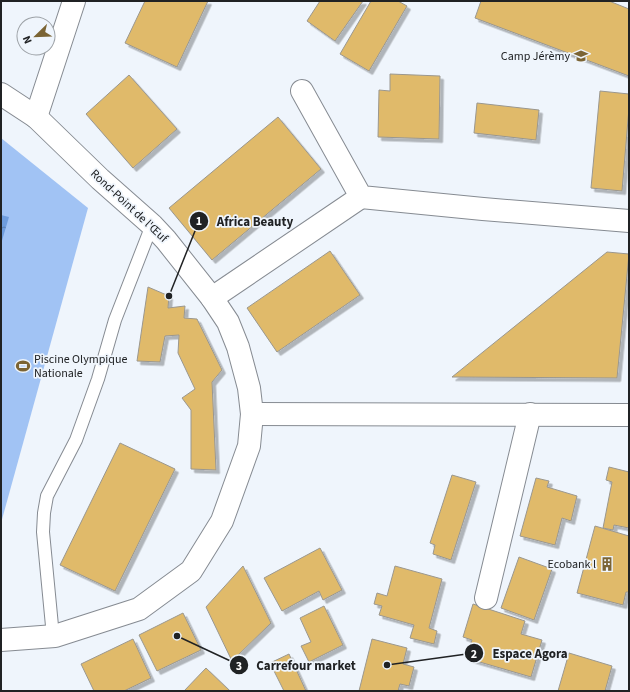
<svg xmlns="http://www.w3.org/2000/svg" width="630" height="692" font-family="'Source Sans 3',sans-serif">
<defs>
<pattern id="water-ripples" width="26" height="14" patternUnits="userSpaceOnUse"><rect width="26" height="14" fill="#6f9ddd"/><path d="M2 4q2-2 4 0t4 0M15 11q2-2 4 0t4 0" fill="none" stroke="#5b80b3"/></pattern>
<filter id="shadow"><feDropShadow dx="3.5" dy="3.5" stdDeviation="0" flood-color="#0004"/></filter>
</defs>
<rect width="100%" height="100%" fill="#eff5fc"/>
<polygon fill="#a1c3f4" points="1,138 88,208 1,523"/>
<polygon fill="url(#water-ripples)" points="1,215 9,217 1,244"/>
<g fill="#e0ba6b" stroke="#9a978f" filter="url(#shadow)">
<polygon points="145,1 208,1 177,67 125,43"/>
<polygon points="320,1 363,1 335,41 307,21"/>
<polygon points="371,1 398,1 407,6 369,71 340,54"/>
<polygon points="481,1 609,1 629,9 629,76 475,18"/>
<polygon points="390,74 440,76 439,139 378,137 379,90 390,91"/>
<polygon points="129,75 177,129 133,168 86,114"/>
<polygon points="600,91 629,94 629,108 622,191 591,188"/>
<polygon points="477,103 539,110 536,140 474,133"/>
<polygon points="278,117 321,169 212,260 169,208"/>
<polygon points="330,251 360,295 277,352 247,308"/>
<polygon points="607,252 629,254 617,378 452,377"/>
<polygon points="148,287 169,296 168,308 185,306 184,318 197,319 222,370 212,382 216,470 191,469 191,410 182,398 195,389 178,353 179,335 165,336 160,362 137,361"/>
<polygon points="120,443 175,469 115,591 60,565"/>
<polygon points="609,467 629,472 629,528 614,525 613,530 603,528 612,482 606,480"/>
<polygon points="452,475 476,482 451,560 433,554 435,545 430,543"/>
<polygon points="536,478 549,481 547,487 577,496 571,521 562,518 555,545 520,536"/>
<polygon points="595,526 629,536 629,592 626,592 623,605 577,593"/>
<polygon points="320,548 342,590 323,600 319,591 282,611 264,578"/>
<polygon points="519,557 552,569 534,620 501,608"/>
<polygon points="243,566 271,623 232,661 206,607"/>
<polygon points="395,566 442,579 429,628 437,631 434,644 410,638 414,625 379,615 382,606 374,604 377,593 387,596"/>
<polygon points="473,604 525,621 521,634 542,640 531,677 466,658 472,640 463,637"/>
<polygon points="324,606 343,645 309,662 301,646 311,642 300,618"/>
<polygon points="183,613 201,650 157,671 139,635"/>
<polygon points="133,639 151,678 124,691 94,691 81,664"/>
<polygon points="372,639 407,648 403,664 414,667 409,686 400,684 398,691 359,691"/>
<polygon points="569,653 612,666 605,691 558,691"/>
<polygon points="289,654 306,691 315,691 284,691 270,663"/>
<polygon points="206,668 230,691 184,691"/>
</g>
<g fill="none" stroke-linecap="round" stroke-linejoin="round">
<defs>
<polyline id="lane" points="55,636 52,626 43,532 44,513 47,496 76,440 98,379 115,320 152,225"/>
<g id="street">
<polyline points="302,91 361,197 483,209 629,221"/>
<polyline points="1,94 36,117 100,179 152,225 166,240 212,298 228,322 238,347 249,388 252,414 249,446 222,521 191,571 139,609 55,636 1,640"/>
<polyline points="36,117 74,1"/>
<polyline points="212,298 361,197"/>
<polyline points="252,414 629,415"/>
<polyline points="486,598 530,414"/>
</g>
</defs>
<use href="#lane" stroke="#868b92" stroke-width="14"/>
<use href="#street" stroke="#868b92" stroke-width="24"/>
<use href="#lane" stroke="#fff" stroke-width="12"/>
<use href="#street" stroke="#fff" stroke-width="22"/>
</g>
<defs>
<symbol id="university-bare" viewBox="-9 -9 18 18"><path d="M0-5L7-2L0 1L-7-2ZM-4 1L0 2.5L4 1V4Q0 6-4 4Z" fill="#7b6434" stroke="#eff5fc" stroke-width="2.5" paint-order="stroke"/></symbol>
<symbol id="stadium-bare" viewBox="-9 -9 18 18"><path d="M0-5a6.5 5 0 1 0 0 10a6.5 5 0 1 0 0-10ZM-3.5-1.8h7v3.6h-7Z" fill="#7b6434" stroke="#eff5fc" stroke-width="2.5" paint-order="stroke"/></symbol>
<symbol id="building-bare" viewBox="-9 -9 18 18"><path d="M-4-6H4V6H1V3H-1V6H-4ZM-2.5-4.3h1.7v1.8h-1.7ZM.8-4.3h1.7v1.8H.8ZM-2.5-1h1.7V.8h-1.7ZM.8-1h1.7V.8H.8Z" fill="#7b6434" stroke="#eff5fc" stroke-width="2.5" paint-order="stroke"/></symbol>
</defs>
<g fill-rule="evenodd">
<use href="#university-bare" x="571" y="46" width="20" height="20"/>
<use href="#stadium-bare" x="13" y="356" width="20" height="20"/>
<use href="#building-bare" x="597" y="554" width="20" height="20"/>
</g>
<g text-anchor="middle" dominant-baseline="central" stroke-width="3.5" stroke-linejoin="round" paint-order="stroke">
<g font-size="12" fill="#202224" stroke="#eff5fc" text-anchor="end">
<text x="570" y="56">Camp Jérèmy</text>
<text x="34" y="359" text-anchor="start">Piscine Olympique<tspan x="34" dy="14">Nationale</tspan></text>
<text x="596" y="564">Ecobank l</text>
</g>
<g font-size="12" fill="#202224" stroke="#eff5fc">
<text transform="translate(129 206) rotate(43)">Rond-Point de l'Œuf</text>
</g>
</g>
<path fill="none" stroke="#202224" stroke-width="1.5" d="M169 296L199 221M387 665L474 653M177 636L239 665"/>
<g fill="#202224" stroke="#eff5fc" stroke-width="1.5">
<circle cx="169" cy="296" r="4"/>
<circle cx="387" cy="665" r="4"/>
<circle cx="177" cy="636" r="4"/>
<circle cx="199" cy="221" r="10"/>
<circle cx="474" cy="653" r="10"/>
<circle cx="239" cy="665" r="10"/>
</g>
<g font-size="12" text-anchor="middle" font-weight="bold" fill="#fff">
<text x="199" y="225">1</text>
<text x="474" y="658">2</text>
<text x="239" y="670">3</text>
</g>
<g font-size="13" text-anchor="middle" font-weight="bold" fill="#202224" stroke="#eff5fc" stroke-width="3.5" stroke-linejoin="round" paint-order="stroke">
<text x="255" y="226">Africa Beauty</text>
<text x="530" y="658">Espace Agora</text>
<text x="306" y="670">Carrefour market</text>
</g>
<rect width="630" height="692" fill="none" stroke="#202224" stroke-width="4"/>
<g transform="translate(36 36) rotate(247)"><circle r="19" fill="#eff5fc" stroke="#9ca1a6"/>
<path d="M0-3L7 15L0 10L-7 15Z" fill="#7b6434"/>
<text y="-6" font-size="11" font-weight="bold" text-anchor="middle" fill="#202224">N</text>
</g>
</svg>
